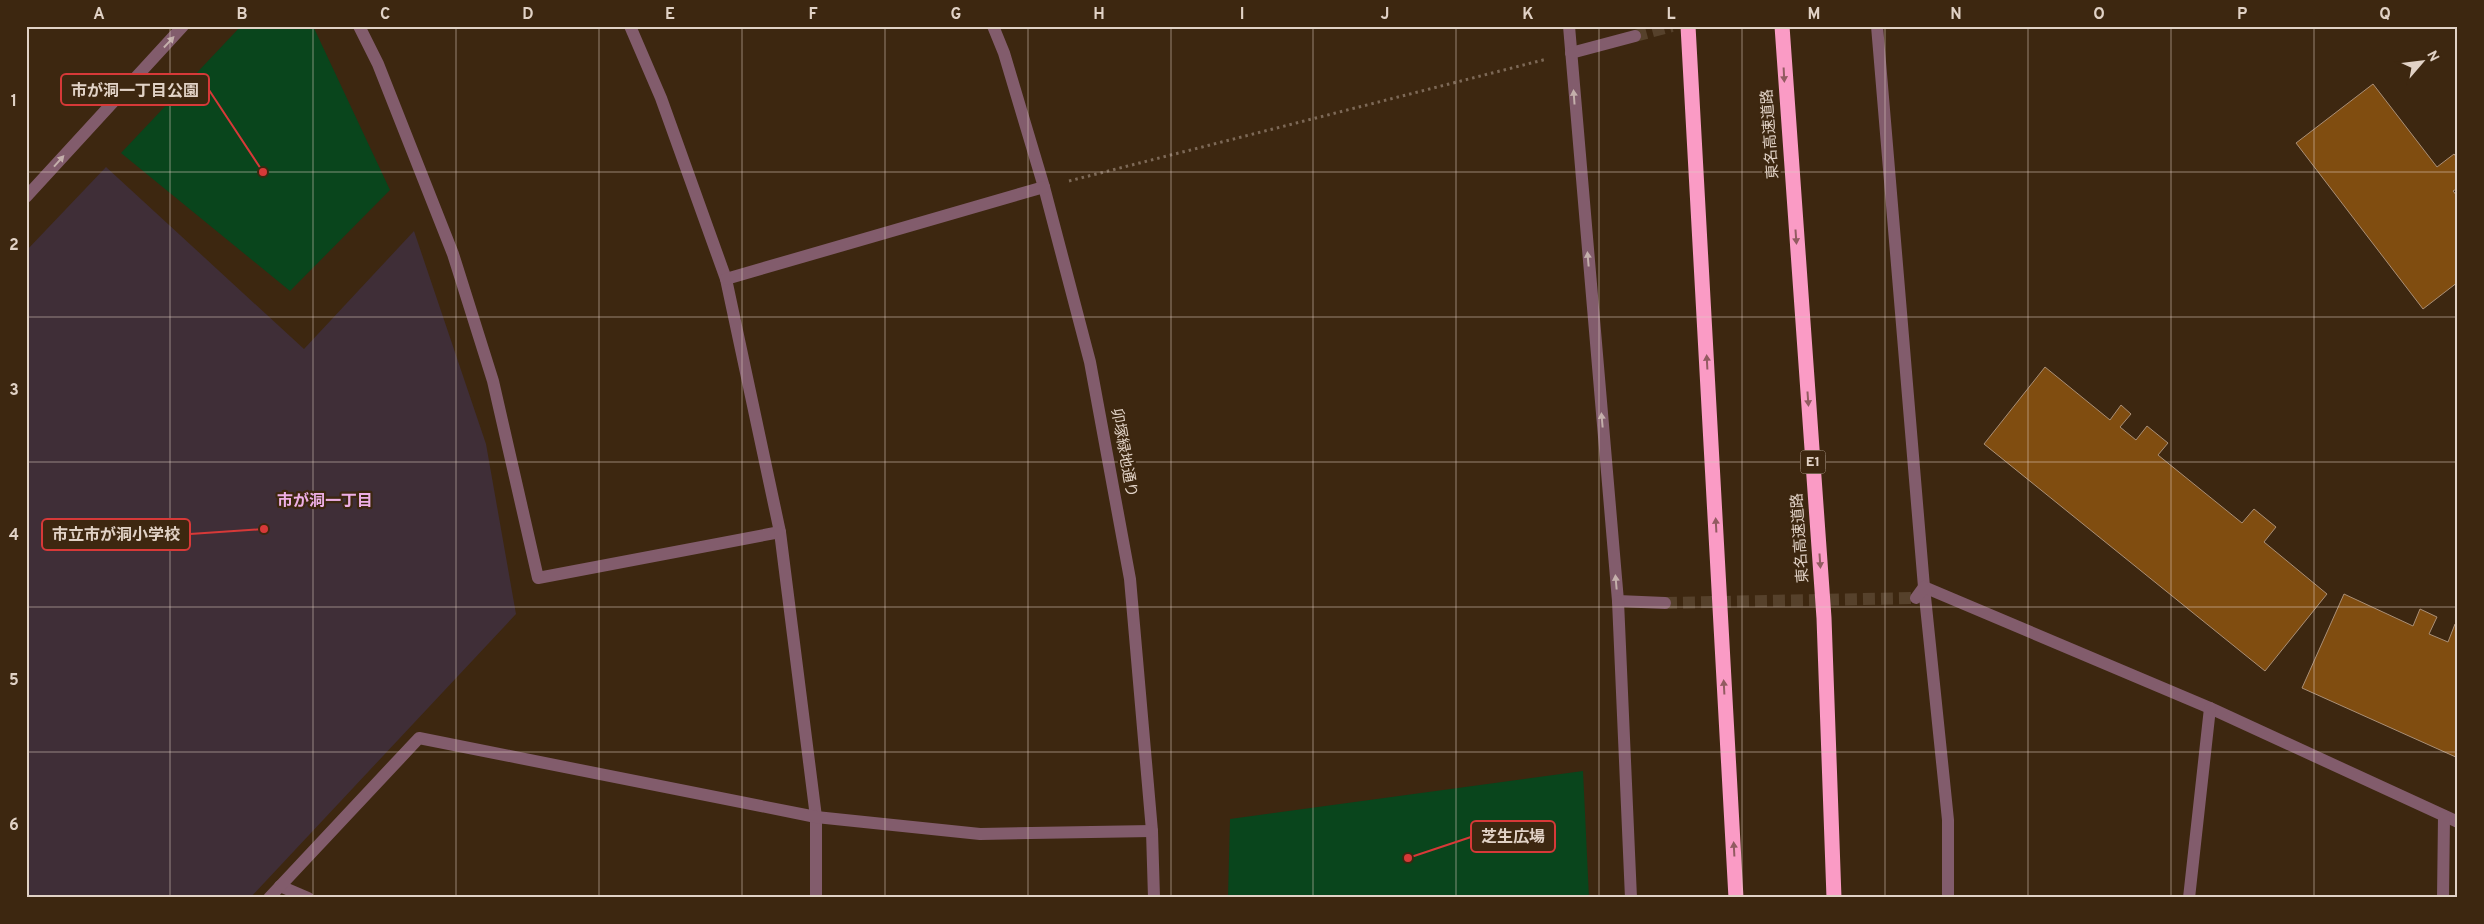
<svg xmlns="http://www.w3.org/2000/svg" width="2484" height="924" font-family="Overpass,'Noto Sans JP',sans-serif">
<rect width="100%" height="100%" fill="#3d2710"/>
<polygon fill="#3f2e37" points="106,167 304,349 414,231 486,444 516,614 250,898 26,898 26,251"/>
<g fill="#09451c">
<polygon points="241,26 313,26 390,190 290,291 121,153"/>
<polygon points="1583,771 1589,898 1228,898 1230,819"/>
</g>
<g fill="#804d10" stroke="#aa8f76">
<polygon points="2373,84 2437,167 2454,154 2458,159 2458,188 2453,191 2458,197 2458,282 2423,309 2296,143"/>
<polygon points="2045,367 2110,420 2121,405 2131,414 2120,427 2136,440 2147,426 2168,443 2158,455 2242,523 2254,509 2276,527 2264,542 2327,594 2265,671 1984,444"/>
<polygon points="2344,594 2413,626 2420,609 2437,617 2429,634 2448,642 2455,624 2458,625 2458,758 2302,688"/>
</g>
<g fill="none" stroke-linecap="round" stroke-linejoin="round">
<g stroke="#56412b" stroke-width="12" stroke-dasharray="12 6" stroke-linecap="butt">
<polyline points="1635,36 1672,26"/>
<polyline points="1665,603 1916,598"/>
</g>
<polyline stroke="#7d6957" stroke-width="3" stroke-dasharray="2.5 4" stroke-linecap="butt" points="1069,181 1547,59"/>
<g stroke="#825c6c" stroke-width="12">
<polyline points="359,26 378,64 453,254 493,381 538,578 780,532"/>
<polyline points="630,26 661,98 726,279 780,532 816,817 816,898"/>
<polyline points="993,26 1004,53 1044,187 1090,362 1130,579 1152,831 1154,898"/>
<polyline points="1569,26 1618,601 1665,603"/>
<polyline points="1877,26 1924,587 1948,820 1948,898"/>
<polyline points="1571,53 1635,36"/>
<polyline points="26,197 183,26"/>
<polyline points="726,279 1044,187"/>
<polyline points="1916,598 1924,587 2210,708 2458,822"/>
<polyline points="1618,601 1631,898"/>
<polyline points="280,886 308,898"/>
<polyline points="269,898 419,738 816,817 980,834 1152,831"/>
<polyline points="2189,898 2210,708"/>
<polyline points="2443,898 2444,816"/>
</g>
<g stroke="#fa9bc5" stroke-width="15">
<polyline points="1688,26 1736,898"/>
<polyline points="1782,26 1824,618 1834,898"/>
</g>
</g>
<defs><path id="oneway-solid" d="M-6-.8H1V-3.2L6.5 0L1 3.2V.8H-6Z" transform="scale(1.25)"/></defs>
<g fill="#c4afab">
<use href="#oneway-solid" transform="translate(169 42) rotate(-47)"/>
<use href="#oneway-solid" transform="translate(1574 97) rotate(-94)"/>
<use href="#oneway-solid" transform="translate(59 161) rotate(-48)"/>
<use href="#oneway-solid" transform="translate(1588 259) rotate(-95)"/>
<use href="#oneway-solid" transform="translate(1602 420) rotate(-95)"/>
<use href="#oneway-solid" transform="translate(1616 582) rotate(-95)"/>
</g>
<g fill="#925b61">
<use href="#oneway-solid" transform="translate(1784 75) rotate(87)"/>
<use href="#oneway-solid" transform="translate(1796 237) rotate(86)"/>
<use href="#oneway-solid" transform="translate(1707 362) rotate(-93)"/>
<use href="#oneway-solid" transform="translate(1808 399) rotate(86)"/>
<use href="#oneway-solid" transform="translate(1716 525) rotate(-93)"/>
<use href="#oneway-solid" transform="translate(1820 561) rotate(86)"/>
<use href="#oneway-solid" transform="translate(1724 687) rotate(-93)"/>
<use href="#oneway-solid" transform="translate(1734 849) rotate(-93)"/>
</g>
<path fill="none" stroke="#e1d2c6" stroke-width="1" stroke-opacity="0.55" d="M170,26v872M313,26v872M456,26v872M599,26v872M742,26v872M885,26v872M1028,26v872M1171,26v872M1313,26v872M1456,26v872M1599,26v872M1742,26v872M1885,26v872M2028,26v872M2171,26v872M2314,26v872M26,172h2432M26,317h2432M26,462h2432M26,607h2432M26,752h2432"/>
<g text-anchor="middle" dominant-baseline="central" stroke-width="4.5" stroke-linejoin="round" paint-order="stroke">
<rect fill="#3d2710" stroke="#b09f8f" stroke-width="1" x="1800.5" y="450.5" width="25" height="23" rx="4"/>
<g font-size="14" font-weight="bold" fill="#e1d2c6">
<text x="1813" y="462">E1</text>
</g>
<g font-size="15" fill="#e1d2c6" stroke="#3d2710">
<text transform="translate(1771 134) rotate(-94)">東名高速道路</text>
<text transform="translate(1123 453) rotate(80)">卯塚緑地通り</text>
<text transform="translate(1801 538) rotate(-94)">東名高速道路</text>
</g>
<g font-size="16" font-weight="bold" fill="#edafe4" stroke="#3d2710">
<text x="325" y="502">市が洞一丁目</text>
</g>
</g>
<path fill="none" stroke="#d73938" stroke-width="2" d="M263 172L209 90M264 529L190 534M1408 858L1471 837"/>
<g fill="#d73938" stroke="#3d2710" stroke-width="2">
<circle cx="263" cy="172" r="5"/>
<circle cx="264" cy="529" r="5"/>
<circle cx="1408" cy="858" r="5"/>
</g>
<g fill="#3d2710" stroke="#d73938" stroke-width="2">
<rect x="61" y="74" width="148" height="31" rx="5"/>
<rect x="42" y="519" width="148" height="31" rx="5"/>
<rect x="1471" y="821" width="84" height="31" rx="5"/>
</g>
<g font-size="16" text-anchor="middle" font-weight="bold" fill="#e1d2c6">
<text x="135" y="96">市が洞一丁目公園</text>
<text x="116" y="540">市立市が洞小学校</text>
<text x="1513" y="842">芝生広場</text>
</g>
<rect width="2484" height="924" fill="none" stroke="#3d2710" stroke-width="55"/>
<g transform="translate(2422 62) rotate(62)" stroke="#3d2710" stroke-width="4" paint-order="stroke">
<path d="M0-4L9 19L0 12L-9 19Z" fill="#e1d2c6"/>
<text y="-8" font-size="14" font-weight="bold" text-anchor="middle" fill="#e1d2c6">N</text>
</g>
<rect x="28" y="28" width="2428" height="868" fill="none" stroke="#e1d2c6" stroke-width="2"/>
<g font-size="16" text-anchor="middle" font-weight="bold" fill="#e1d2c6">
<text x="99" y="19">A</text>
<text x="242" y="19">B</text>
<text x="385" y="19">C</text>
<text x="528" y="19">D</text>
<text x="670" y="19">E</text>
<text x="813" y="19">F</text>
<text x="956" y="19">G</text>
<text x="1099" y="19">H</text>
<text x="1242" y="19">I</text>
<text x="1385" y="19">J</text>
<text x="1528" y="19">K</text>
<text x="1671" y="19">L</text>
<text x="1814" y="19">M</text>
<text x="1956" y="19">N</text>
<text x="2099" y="19">O</text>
<text x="2242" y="19">P</text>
<text x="2385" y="19">Q</text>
<text x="14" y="106">1</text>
<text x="14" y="250">2</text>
<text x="14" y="395">3</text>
<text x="14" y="540">4</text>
<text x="14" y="685">5</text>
<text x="14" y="830">6</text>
</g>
</svg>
